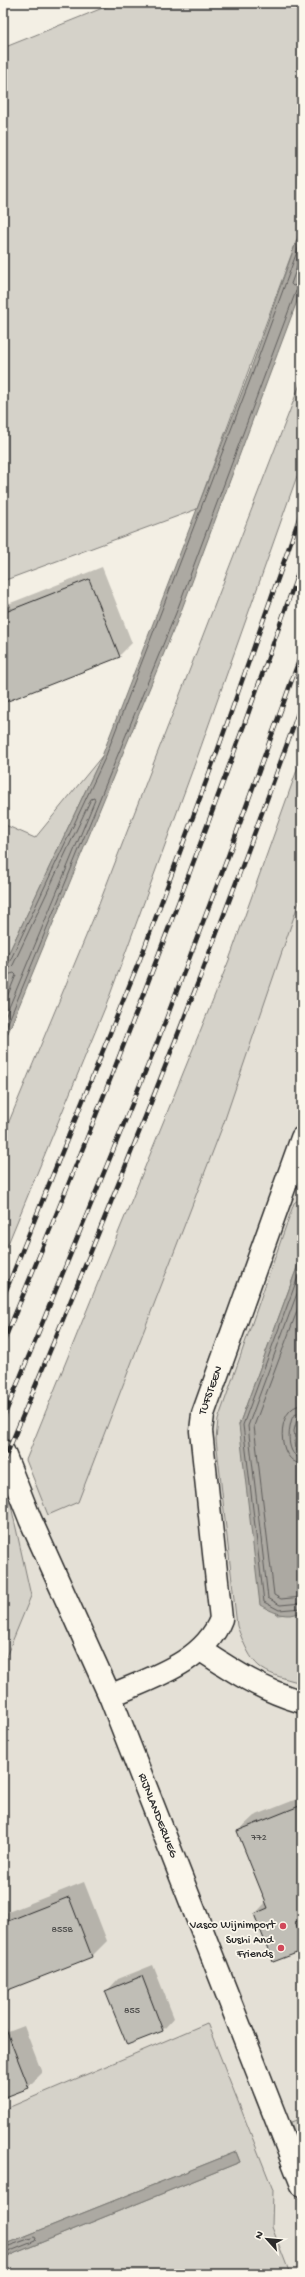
<svg xmlns="http://www.w3.org/2000/svg" width="305" height="2277" font-family="'Gochi Hand',sans-serif">
<rect width="100%" height="100%" fill="#f3efe4"/>
<filter id="ink" filterUnits="userSpaceOnUse"><feTurbulence type="fractalNoise" baseFrequency=".025" numOctaves="2"/><feDisplacementMap in="SourceGraphic" scale="8" xChannelSelector="R" yChannelSelector="G"/><feConvolveMatrix kernelMatrix="1 2 1 2 8 2 1 2 1" color-interpolation-filters="sRGB"/></filter>
<g filter="url(#ink)">
<polygon fill="#e4e0d6" points="302,783 302,2274 3,2274 3,1557 26,1504"/>
<g fill="#d5d2c9" stroke="#807e7a">
<polygon points="115,3 302,3 302,226 197,509 3,581 3,48"/>
<polygon points="302,379 302,462 198,755 107,1003 3,1256 3,1136 96,912"/>
<polygon points="3,588 12,611 3,615"/>
<polygon points="102,756 3,965 3,824 35,838"/>
<polygon points="302,756 302,893 223,1125 78,1502 48,1515 26,1460 229,960"/>
<path d="M302,1197v57l-63,171 38,190 21,-2 4,15v55c-44,-11 -49,-15 -65,-57l-21,-187 2,-19 76,-217z"/>
<polygon points="10,1501 31,1596 3,1664 3,1518"/>
<polygon points="207,2023 273,2190 272,2227 290,2274 3,2274 3,2258 240,2162 236,2152 3,2245 3,2110"/>
<polygon points="302,2118 302,2155 291,2122"/>
</g>
<g fill="#aca9a2" stroke="#787772">
<polygon points="302,226 302,288 180,614 3,1045 3,965 102,756 249,374"/>
<path d="M302,1254v159l-4,18 4,31v149c-14,9 -30,1 -42,-6l-21,-180z"/>
<polygon points="236,2152 240,2162 3,2258 3,2245"/>
</g>
<g fill="#0003">
<polygon points="102,567 132,643 119,656 3,702 3,606"/>
<polygon points="302,1797 302,1950 255,1914 266,1902 238,1831 254,1816"/>
<polygon points="84,1882 107,1941 92,1956 3,1990 3,1914"/>
<polygon points="153,1965 174,2018 163,2030 128,2044 107,1991 118,1979"/>
<polygon points="24,2026 42,2073 28,2087 3,2097 3,2034"/>
</g>
<g fill="none" stroke-linecap="round" stroke-linejoin="round">
<g stroke="#5f5d5b" stroke-width="1">
<polyline points="302,253 291,284 293,286 302,283"/>
<polyline points="3,965 9,963 105,758 252,375 302,238"/>
<polyline points="3,970 9,969 13,965 91,799 94,798 95,800 3,1022"/>
<polyline points="3,976 14,973 16,975 3,1007"/>
<polyline points="3,1035 176,613 296,291 302,288"/>
<polyline points="302,1266 243,1425 264,1602 279,1610 302,1608"/>
<polyline points="302,1280 248,1426 268,1598 280,1605 302,1603"/>
<polyline points="302,1298 254,1426 274,1595 281,1599 302,1597"/>
<path d="M302,1405c-27,1 -26,58 0,59"/>
<path d="M302,1411l-9,5c-5,11 -8,41 9,42"/>
<polyline points="302,1416 297,1419 294,1431 296,1450 302,1453"/>
<polyline points="3,2248 34,2237 36,2238 35,2241 3,2254"/>
</g>
</g>
<g fill="#c0beb6" stroke="#2b2b2b">
<polygon points="89,579 120,657 3,703 3,613"/>
<polygon points="302,1805 302,1919 295,1922 302,1940 302,1951 273,1962 254,1914 268,1908 237,1831"/>
<polygon points="69,1897 92,1957 3,1992 3,1923"/>
<polygon points="142,1976 163,2031 127,2045 105,1991"/>
<polygon points="3,2027 5,2027 29,2088 3,2098"/>
</g>
<g fill="none" stroke-linecap="round" stroke-linejoin="round">
<defs>
<g id="minor">
<path id="s1" d="M3,1451l27,68 80,177 192,489"/>
<path d="M201,1650c32,21 61,40 98,51"/>
<path id="s2" d="M110,1696c40,-18 94,-33 111,-77l-20,-188 2,-17 99,-276"/>
</g>
</defs>
<use href="#minor" stroke="#2b2b2b" stroke-width="25"/>
<use href="#minor" stroke="#fbf7ec" stroke-width="22"/>
<defs>
<g id="rail">
<polyline points="3,1298 144,949 217,752 302,510"/>
<path d="M3,1343c108,-257 207,-518 299,-781"/>
<polyline points="3,1419 157,1043 227,859 302,652"/>
<path d="M3,1463c106,-251 208,-504 299,-761"/>
</g>
</defs>
<use href="#rail" stroke="#2b2b2b" stroke-width="4.5"/>
<use href="#rail" stroke="#fbf7ec" stroke-width="3" stroke-dasharray="9" stroke-linecap="butt"/>
</g>
</g>
<g fill="#d1495b" stroke="#fbf7ec" stroke-width="1.5">
<circle cx="283" cy="1926" r="4"/>
<circle cx="281" cy="1948" r="4"/>
</g>
<g text-anchor="middle" dominant-baseline="central" stroke-width="3.5" stroke-linejoin="round" paint-order="stroke">
<g font-size="10" fill="#50504e">
<text x="259" y="1838">772</text>
<text x="62" y="1930">855B</text>
<text x="132" y="2011">855</text>
</g>
<g font-size="12" fill="#2b2b2b" stroke="#fbf7ec">
<text stroke="none"><textPath href="#s2" startOffset="370">TUFSTEEN</textPath></text>
<text stroke="none"><textPath href="#s1" startOffset="396">RIJNLANDERWEG</textPath></text>
</g>
<g font-size="12" fill="#2b2b2b" stroke="#fbf7ec" text-anchor="end">
<text x="275" y="1926">Vasco Wijnimport</text>
<text x="273" y="1941">Sushi And<tspan x="273" dy="14">Friends</tspan></text>
</g>
</g>
<rect width="305" height="2277" fill="none" stroke="#fbf7ec" stroke-width="16"/>
<rect x="8" y="8" width="289" height="2261" fill="none" stroke="#2b2b2b" stroke-width="1.5" filter="url(#ink)"/>
<g transform="translate(267 2239) rotate(297)" stroke="#fbf7ec" stroke-width="3" paint-order="stroke">
<path d="M0-3L7 15L0 10L-7 15Z" fill="#2b2b2b"/>
<text y="-6" font-size="11" font-weight="bold" text-anchor="middle" fill="#2b2b2b">N</text>
</g>
</svg>
